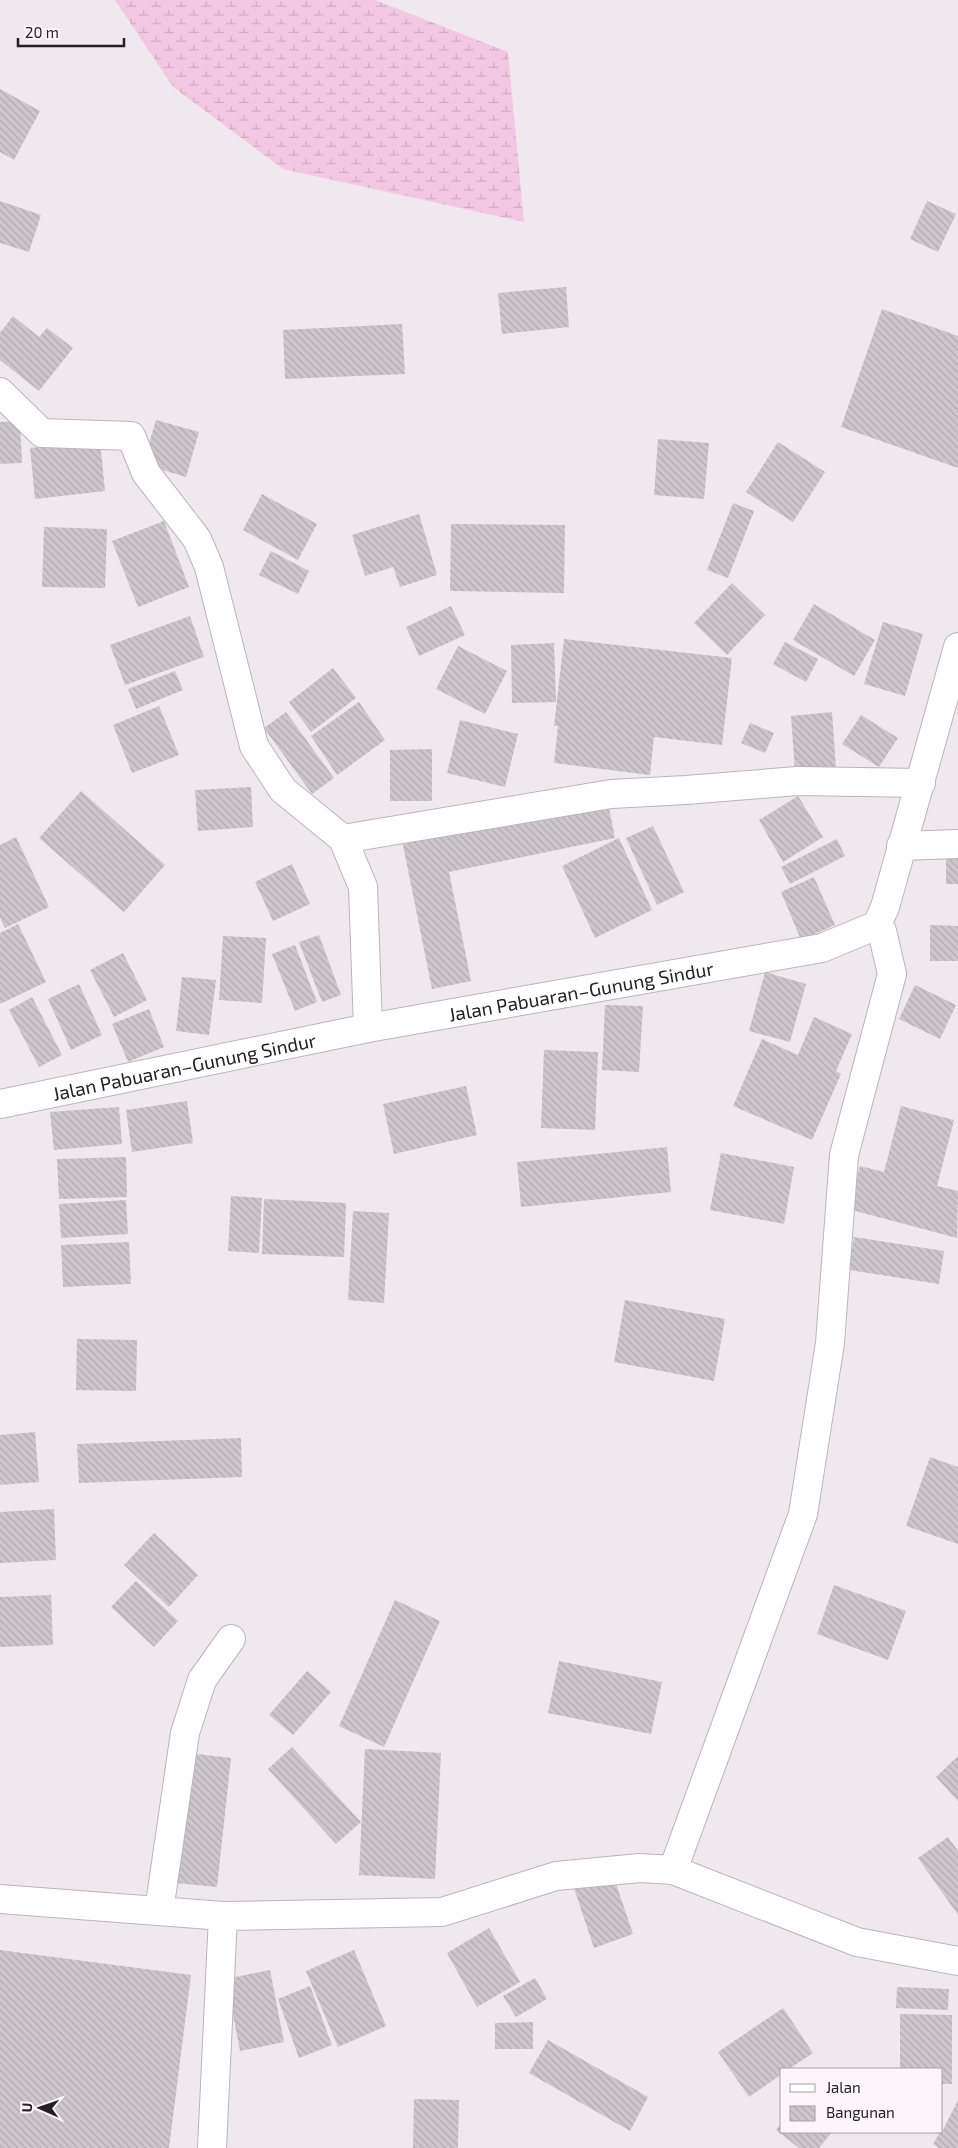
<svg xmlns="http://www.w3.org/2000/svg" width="958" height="2148" font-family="'Exo 2',sans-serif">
<defs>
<pattern id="wetland-marsh" width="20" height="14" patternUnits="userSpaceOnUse" patternTransform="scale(1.25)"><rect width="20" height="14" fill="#f3c7e4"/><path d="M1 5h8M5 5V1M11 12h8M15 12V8" fill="none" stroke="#d0abc3"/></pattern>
<pattern id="building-back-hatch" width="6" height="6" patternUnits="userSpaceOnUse" patternTransform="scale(1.25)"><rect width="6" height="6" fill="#cec6cc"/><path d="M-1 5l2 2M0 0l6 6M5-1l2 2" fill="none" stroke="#b1aaaf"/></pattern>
</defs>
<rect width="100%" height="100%" fill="#f0e8ed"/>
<polygon fill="url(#wetland-marsh)" points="115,0 375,0 508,52 524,222 283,169 173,87"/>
<g fill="url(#building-back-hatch)">
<polygon points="0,89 40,111 14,160 0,152"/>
<polygon points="0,201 41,215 29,252 0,243"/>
<polygon points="927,201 956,214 938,252 910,239"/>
<polygon points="566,287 569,327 502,334 498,293"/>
<polygon points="882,309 958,336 958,468 841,427"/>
<polygon points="13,316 39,337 47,328 73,348 39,391 0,360 0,333"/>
<polygon points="402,324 405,374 285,379 283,330"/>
<polygon points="156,420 199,432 186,477 143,464"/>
<polygon points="20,421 22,463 0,464 0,422"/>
<polygon points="658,439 709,443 704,499 654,495"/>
<polygon points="100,441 105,491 35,499 30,448"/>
<polygon points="778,442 825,472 793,522 746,492"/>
<polygon points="262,494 317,524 298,560 243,530"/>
<polygon points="733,503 754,511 728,578 707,570"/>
<polygon points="419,514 437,575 400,587 393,567 365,576 352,535"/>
<polygon points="164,521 189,587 138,607 112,541"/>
<polygon points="451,524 565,525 564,593 450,591"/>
<polygon points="44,527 107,529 105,588 42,587"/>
<polygon points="271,551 309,571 298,594 259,575"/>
<polygon points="732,583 765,615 727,655 694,623"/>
<polygon points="814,604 875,640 854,676 793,640"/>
<polygon points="451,606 465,635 419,656 406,627"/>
<polygon points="190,616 204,657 125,685 110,645"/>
<polygon points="883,622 923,634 905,696 864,684"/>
<polygon points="564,639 732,658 722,745 654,737 650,775 554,763 558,726 554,726"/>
<polygon points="785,642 818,659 806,682 773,664"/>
<polygon points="554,643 556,702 512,703 511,645"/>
<polygon points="458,646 507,671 485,714 436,689"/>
<polygon points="333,668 356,698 311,732 289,702"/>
<polygon points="175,671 183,690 136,709 128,689"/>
<polygon points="359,702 385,740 337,775 311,736"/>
<polygon points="159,706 179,755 132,773 113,725"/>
<polygon points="286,712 334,778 312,794 264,728"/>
<polygon points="832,712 836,769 795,771 791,716"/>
<polygon points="861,715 898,738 879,767 842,744"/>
<polygon points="460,720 518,734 505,787 447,773"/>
<polygon points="750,723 774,733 765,753 741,743"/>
<polygon points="432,749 432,801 390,801 390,750"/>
<polygon points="251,787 253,827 198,831 195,790"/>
<polygon points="81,791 165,865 124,912 39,838"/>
<polygon points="798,796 823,837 783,862 759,820"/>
<polygon points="607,798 615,838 449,872 471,981 432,989 402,840"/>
<polygon points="653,826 684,892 657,905 626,838"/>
<polygon points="16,837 49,907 5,928 0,918 0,845"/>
<polygon points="619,838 652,910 595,938 562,866"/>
<polygon points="837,839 845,856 790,884 781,867"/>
<rect x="946" y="848" width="12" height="36"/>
<polygon points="292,864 310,904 273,921 255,882"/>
<polygon points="814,877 835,925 801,940 781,892"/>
<polygon points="18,924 46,982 0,1004 0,933"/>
<polygon points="930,925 958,926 958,961 930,961"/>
<polygon points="319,935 341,995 322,1002 299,942"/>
<polygon points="223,936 266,938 262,1003 219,1000"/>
<polygon points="295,945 317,1002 295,1011 272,954"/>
<polygon points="123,953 147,1000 114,1017 90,970"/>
<polygon points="765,972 806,984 790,1042 749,1031"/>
<polygon points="182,977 216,980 209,1035 176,1031"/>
<polygon points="79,984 102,1035 71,1050 48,999"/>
<polygon points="915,985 956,1005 940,1039 899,1019"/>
<polygon points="32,997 62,1055 39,1067 9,1010"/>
<polygon points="605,1005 643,1006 639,1072 602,1070"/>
<polygon points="149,1009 164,1047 128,1062 112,1024"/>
<polygon points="814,1017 852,1034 836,1071 841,1074 812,1140 733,1106 762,1039 798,1055"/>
<polygon points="544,1050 598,1052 595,1130 541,1128"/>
<polygon points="466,1086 477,1135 394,1154 383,1104"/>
<polygon points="187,1101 193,1143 132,1152 126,1110"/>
<polygon points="901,1106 954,1120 937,1186 958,1191 957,1238 848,1209 860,1166 884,1172"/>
<polygon points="119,1107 122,1144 54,1150 50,1112"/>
<polygon points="667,1147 671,1192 521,1207 517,1162"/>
<polygon points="721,1153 794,1167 784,1224 710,1210"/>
<polygon points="126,1157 127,1197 59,1199 57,1159"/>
<polygon points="231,1196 262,1198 259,1253 228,1251"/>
<polygon points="264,1199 346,1203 344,1257 262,1254"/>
<polygon points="126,1200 128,1234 61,1238 59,1204"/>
<polygon points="353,1211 389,1213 384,1303 348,1300"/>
<polygon points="854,1237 944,1251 939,1284 849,1270"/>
<polygon points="129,1242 131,1284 63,1287 61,1245"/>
<polygon points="625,1300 725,1319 714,1381 614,1362"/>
<polygon points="77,1339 137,1340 136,1391 76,1390"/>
<polygon points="35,1432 39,1482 0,1485 0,1435"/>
<polygon points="241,1438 242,1477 79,1483 77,1444"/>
<polygon points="930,1457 958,1467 958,1544 906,1526"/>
<polygon points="54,1509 56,1560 0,1563 0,1512"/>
<polygon points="154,1533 198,1575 169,1607 124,1565"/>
<polygon points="136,1581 178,1621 154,1647 111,1607"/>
<polygon points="834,1585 906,1611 888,1660 817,1634"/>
<polygon points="51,1595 53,1645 0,1647 0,1597"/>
<polygon points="395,1600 440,1621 384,1747 339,1726"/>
<polygon points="559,1661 662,1682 651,1734 548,1713"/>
<polygon points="307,1671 331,1692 293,1735 269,1715"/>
<polygon points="292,1747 361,1822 336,1844 268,1769"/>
<polygon points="365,1749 441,1753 435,1879 359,1875"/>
<polygon points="189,1753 231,1758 217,1887 175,1883"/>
<polygon points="958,1756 958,1801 936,1777"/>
<polygon points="948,1837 958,1851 958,1915 918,1858"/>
<polygon points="613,1875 633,1934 594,1948 574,1888"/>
<polygon points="489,1928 520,1982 477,2007 447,1953"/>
<polygon points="0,1950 191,1975 169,2148 0,2148"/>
<polygon points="354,1950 386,2026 338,2047 306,1971"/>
<polygon points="270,1970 284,2042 240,2051 226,1979"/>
<polygon points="535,1978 547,1999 516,2017 503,1996"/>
<polygon points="310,1986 332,2045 299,2058 278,1999"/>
<polygon points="897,1987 949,1989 948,2010 896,2008"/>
<polygon points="783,2008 813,2053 789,2069 782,2069 782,2074 749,2097 718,2052"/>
<polygon points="900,2014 952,2015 952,2084 942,2084 942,2069 900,2069"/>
<polygon points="533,2022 533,2049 495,2049 495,2023"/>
<polygon points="548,2040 648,2097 630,2131 529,2073"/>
<polygon points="414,2099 459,2100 458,2148 413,2148"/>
<polygon points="958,2100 958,2148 939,2148 933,2144 940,2132 942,2132"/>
<polygon points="782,2122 782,2132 832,2132 819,2148 799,2148 776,2130"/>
</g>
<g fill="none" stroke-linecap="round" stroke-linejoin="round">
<defs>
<g id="minor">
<polyline points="0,392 42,433 131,436 146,473 197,539 209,567 254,746 283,790 343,839 363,887 368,1028"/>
<polyline points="343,839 611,794 686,790 797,781 921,783"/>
<polyline points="901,846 958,844"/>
<polyline points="673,1870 803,1514 830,1343 844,1155 892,974 882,931 877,925"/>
<polyline points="0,1899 223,1916"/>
<polyline points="159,1911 185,1733 202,1680 231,1639"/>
<polyline points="212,2148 223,1916 442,1912 556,1876 640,1868 673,1870 857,1942 958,1961"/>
</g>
<g id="tertiary">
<path id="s1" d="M0,1104l368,-76 454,-80 55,-23 8,-18 73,-260"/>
</g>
</defs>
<use href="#minor" stroke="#bcb4b9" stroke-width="30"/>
<use href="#tertiary" stroke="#bcb4b9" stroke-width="30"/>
<use href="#minor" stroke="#fff" stroke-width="28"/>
<use href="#tertiary" stroke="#fff" stroke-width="28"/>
</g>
<g text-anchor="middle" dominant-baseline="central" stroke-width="4" stroke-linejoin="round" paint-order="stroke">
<g font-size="19" fill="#242122" stroke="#fdf5fa">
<text stroke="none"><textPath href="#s1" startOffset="592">Jalan Pabuaran–Gunung Sindur</textPath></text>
<text stroke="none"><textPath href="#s1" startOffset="188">Jalan Pabuaran–Gunung Sindur</textPath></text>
</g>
</g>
<rect x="780" y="2068" width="162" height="65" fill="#fdf5fa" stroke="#a6a0a4"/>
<rect x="790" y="2084" width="25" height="8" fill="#ffffff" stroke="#a6a0a4"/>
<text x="826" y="2093" font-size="15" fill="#242122">Jalan</text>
<rect x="790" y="2106" width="25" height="15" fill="url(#building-back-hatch)" stroke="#a6a0a4"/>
<text x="826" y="2118" font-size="15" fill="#242122">Bangunan</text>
<g transform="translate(40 2108) rotate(272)" stroke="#fdf5fa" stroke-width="4" paint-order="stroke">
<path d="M0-4L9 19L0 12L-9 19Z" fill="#242122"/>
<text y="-8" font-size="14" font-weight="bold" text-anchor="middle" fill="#242122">U</text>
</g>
<path d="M18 38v8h106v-8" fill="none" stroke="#242122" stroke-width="2.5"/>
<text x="25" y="38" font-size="15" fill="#242122" stroke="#fdf5fa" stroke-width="4" paint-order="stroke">20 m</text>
</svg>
